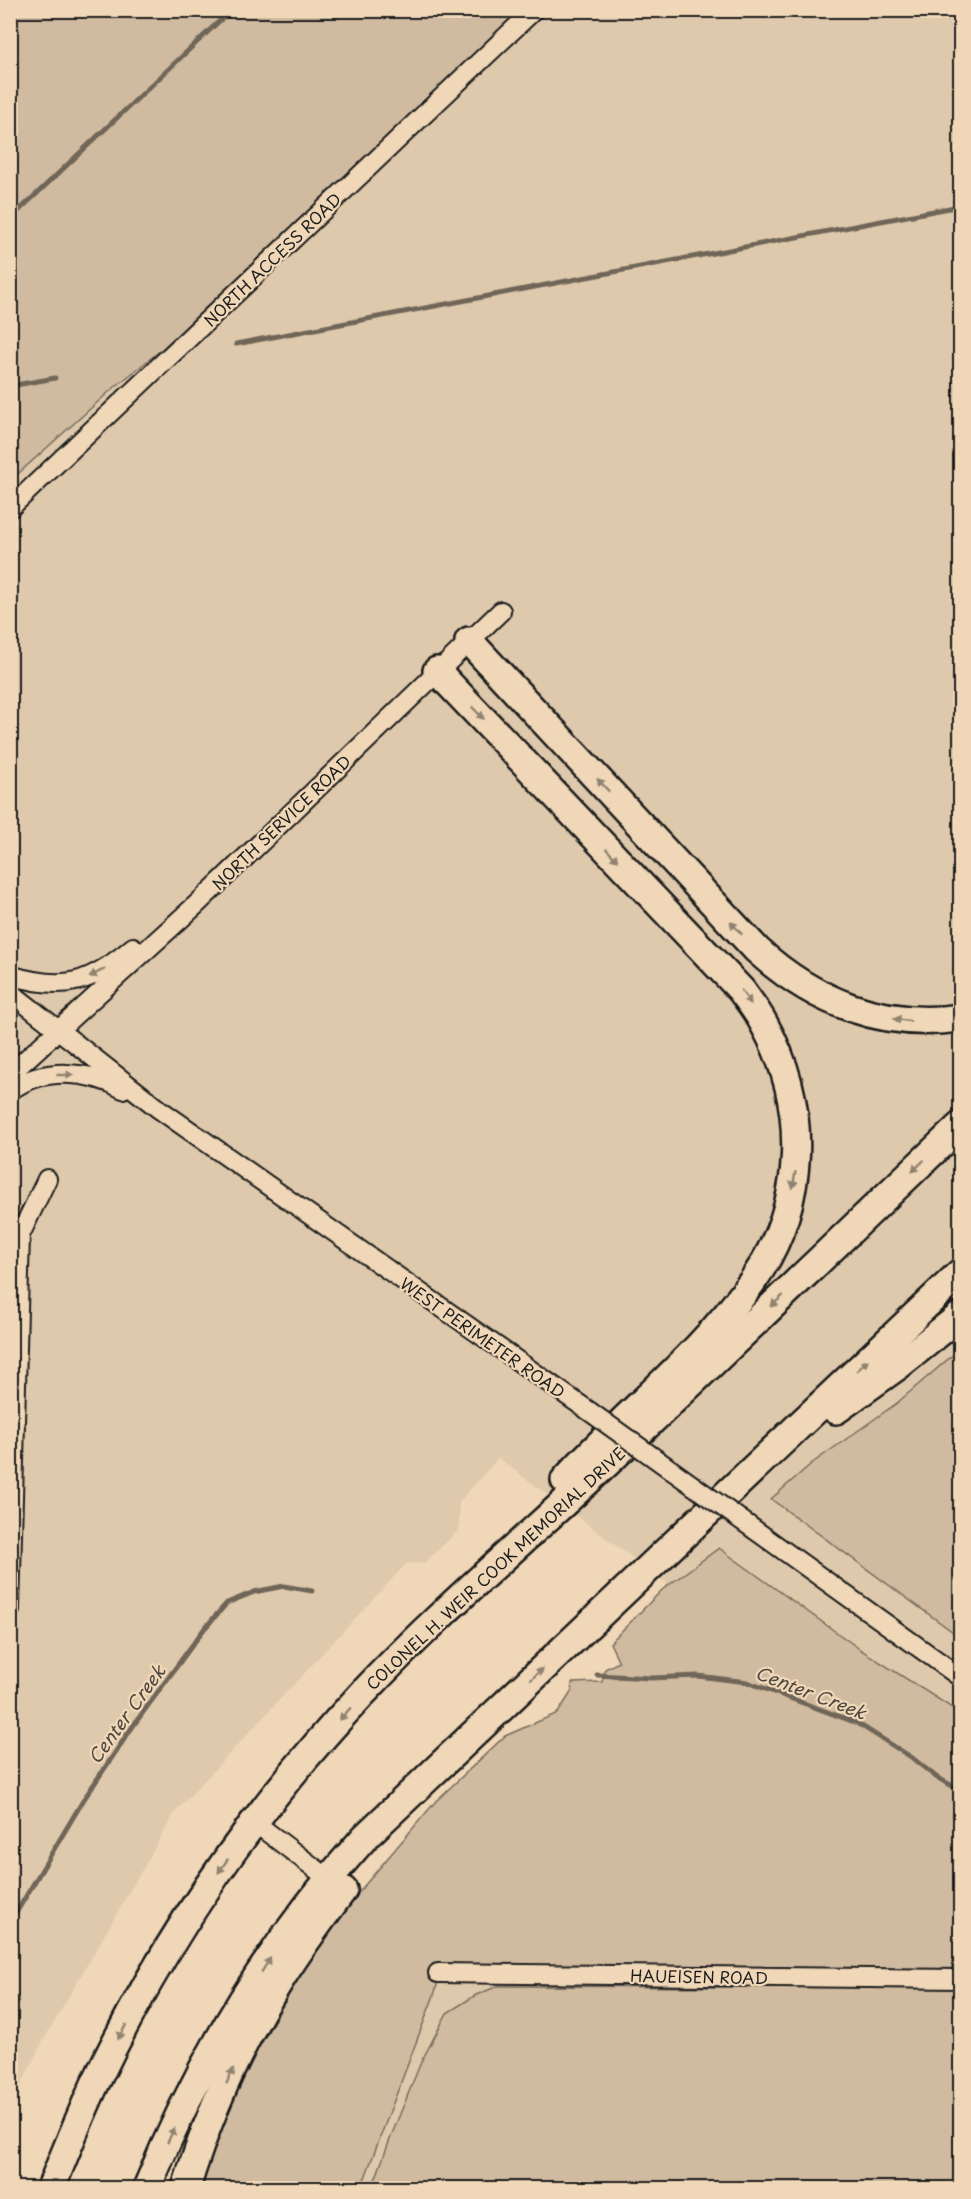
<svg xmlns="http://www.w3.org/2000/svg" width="971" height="2199" font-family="'Playpen Sans',sans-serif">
<rect width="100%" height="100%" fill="#efd7b7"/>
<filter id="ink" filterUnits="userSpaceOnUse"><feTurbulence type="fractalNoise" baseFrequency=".0167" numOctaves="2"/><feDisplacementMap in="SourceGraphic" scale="12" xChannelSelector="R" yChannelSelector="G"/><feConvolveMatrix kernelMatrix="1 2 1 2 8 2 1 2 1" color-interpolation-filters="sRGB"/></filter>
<g filter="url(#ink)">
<polygon fill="#dfc9ac" points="11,11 960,11 960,2188 305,2188 368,2048 760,1652 498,1458 459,1502 459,1530 424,1563 406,1564 176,1811 38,2050 11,2105"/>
<g fill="#d0bba0" stroke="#766c5e" stroke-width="1.5">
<polygon points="11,10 519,10 519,11 161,350 110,391 11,480"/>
<polygon points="960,1349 960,1637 771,1499 811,1464 897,1403"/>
<polygon points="719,1548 861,1650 960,1713 960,1969 439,1965 438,1982 434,1995 361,2188 200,2188 231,2105 253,2058 311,1956 337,1918 436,1801 505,1736 558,1713 572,1691 572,1683 602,1682 605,1669 619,1662 610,1643 662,1590"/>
<polygon points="498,1986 960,1988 960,2188 372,2188 392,2134 421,2062 447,2013 476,1995"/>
</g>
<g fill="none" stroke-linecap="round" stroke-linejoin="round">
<g stroke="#6f6659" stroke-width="5">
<polyline points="10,219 231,10"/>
<polyline points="236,344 960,206"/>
<polyline points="10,386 55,378"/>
<polyline points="597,1675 651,1678 698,1676 747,1682 857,1723 911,1757 936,1777 960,1790"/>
<polyline points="10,1923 84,1799 133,1726 204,1629 227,1603 254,1592 284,1586 312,1591"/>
</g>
<defs>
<g id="minor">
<polyline points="10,508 534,10"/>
<path d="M10,975c55,17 81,8 123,-28"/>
<polyline points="10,992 159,1109 589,1411"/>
<polyline points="10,1074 197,904 501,611"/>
<path d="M10,1091c33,-25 79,-20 113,-2"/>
<polyline points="755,1530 960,1677"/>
<polyline points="10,1610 20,1235 47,1179"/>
<polyline points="254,1822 329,1879"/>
<polyline points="438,1973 960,1979"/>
</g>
<g id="highway">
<path d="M469,641l288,309c57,52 126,79 203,68"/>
<path d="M437,671l304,319c8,11 17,22 23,34 45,81 43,181 -12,258 -52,74 -127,131 -187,198"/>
<polyline points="836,1410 899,1365 960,1316"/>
<path d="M51,2188c14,-35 28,-70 44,-104 68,-143 160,-276 268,-391 76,-81 162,-153 243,-229 119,-112 236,-226 354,-338"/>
<path d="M147,2188c52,-127 125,-248 218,-351l595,-564"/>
<path d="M186,2188c21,-68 51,-139 89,-200 21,-34 44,-66 68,-98"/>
</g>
</defs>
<use href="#minor" stroke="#1c1c1c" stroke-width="22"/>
<use href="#highway" stroke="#1c1c1c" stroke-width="32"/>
<use href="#minor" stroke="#efd7b7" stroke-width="18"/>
<use href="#highway" stroke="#efd7b7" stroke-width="27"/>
<defs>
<polyline id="minor-bridge" points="589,1411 755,1530"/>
</defs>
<use href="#minor-bridge" stroke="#1c1c1c" stroke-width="22" stroke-linecap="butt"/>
<use href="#minor-bridge" stroke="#efd7b7" stroke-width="18"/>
</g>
<defs><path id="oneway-solid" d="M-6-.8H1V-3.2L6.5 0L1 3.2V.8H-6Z" transform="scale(1.5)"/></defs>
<g fill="#908371">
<use href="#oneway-solid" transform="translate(478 713) rotate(46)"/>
<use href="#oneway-solid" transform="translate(603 785) rotate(-133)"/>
<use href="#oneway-solid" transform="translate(612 855) rotate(46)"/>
<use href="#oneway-solid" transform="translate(736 928) rotate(-133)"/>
<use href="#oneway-solid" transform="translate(97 973) rotate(153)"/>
<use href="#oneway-solid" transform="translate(746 997) rotate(54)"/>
<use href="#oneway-solid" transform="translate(902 1020) rotate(-172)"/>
<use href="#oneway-solid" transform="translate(65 1075)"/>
<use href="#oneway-solid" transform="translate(918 1166) rotate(136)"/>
<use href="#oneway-solid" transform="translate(794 1180) rotate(100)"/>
<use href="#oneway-solid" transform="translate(777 1301) rotate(137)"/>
<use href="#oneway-solid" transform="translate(862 1366) rotate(-44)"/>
<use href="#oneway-solid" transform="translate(537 1674) rotate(-43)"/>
<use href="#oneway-solid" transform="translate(345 1714) rotate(132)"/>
<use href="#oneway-solid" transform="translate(223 1866) rotate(125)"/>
<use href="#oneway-solid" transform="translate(266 1965) rotate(-58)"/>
<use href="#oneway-solid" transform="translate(122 2032) rotate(119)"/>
<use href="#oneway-solid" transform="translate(230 2076) rotate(-65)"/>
<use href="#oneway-solid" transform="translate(171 2135) rotate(-65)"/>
</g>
</g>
<g text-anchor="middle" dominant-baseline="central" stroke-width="4.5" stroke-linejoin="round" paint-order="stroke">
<g font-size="16" fill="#1c1c1c" stroke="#efd7b7">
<text transform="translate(272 259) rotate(-44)">NORTH ACCESS ROAD</text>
<text transform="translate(281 822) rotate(-44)">NORTH SERVICE ROAD</text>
<text transform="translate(483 1337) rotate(35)">WEST PERIMETER ROAD</text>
<text transform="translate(495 1568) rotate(-43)">COLONEL H. WEIR COOK MEMORIAL DRIVE</text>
<text transform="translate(699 1976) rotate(1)">HAUEISEN ROAD</text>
</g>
<g font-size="18" font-style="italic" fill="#4d4740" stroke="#efd7b7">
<text transform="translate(811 1692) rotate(21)">Center Creek</text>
<text transform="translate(126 1714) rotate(-54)">Center Creek</text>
</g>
</g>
<rect width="971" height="2199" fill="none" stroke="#efd7b7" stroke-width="36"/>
<rect x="18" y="18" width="935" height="2163" fill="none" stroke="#1c1c1c" stroke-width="2" filter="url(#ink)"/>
</svg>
